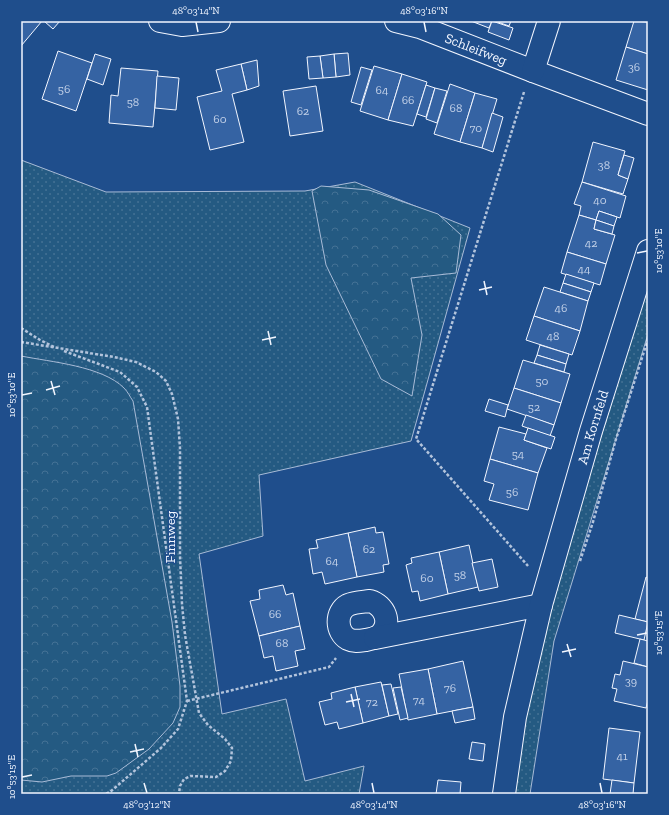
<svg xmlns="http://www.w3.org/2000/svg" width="669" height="815" font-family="'Zilla Slab',serif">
<defs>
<pattern id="grass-dots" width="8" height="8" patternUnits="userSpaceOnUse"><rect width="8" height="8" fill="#245a82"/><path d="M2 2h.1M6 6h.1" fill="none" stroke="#447295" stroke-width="1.8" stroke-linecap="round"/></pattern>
<pattern id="forest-crowns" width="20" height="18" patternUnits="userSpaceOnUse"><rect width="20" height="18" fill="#245a82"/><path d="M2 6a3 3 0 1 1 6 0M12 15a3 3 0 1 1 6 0" fill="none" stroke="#447295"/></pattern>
</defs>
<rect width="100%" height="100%" fill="#1f4e8c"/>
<g fill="url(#grass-dots)" stroke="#a8bbd7">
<polygon points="21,160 106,192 305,191 355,182 470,228 411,441 259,475 263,536 199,554 222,714 286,699 305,781 364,766 359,794 21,794"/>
<polygon points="648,285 648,334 554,641 530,794 513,794 525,718 554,588"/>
</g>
<g fill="url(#forest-crowns)" stroke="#a8bbd7">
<polygon points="321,186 369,190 438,214 461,235 456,273 411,278 422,335 412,396 381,379 326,265 312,191"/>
<path d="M21,356c30,6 81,10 103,32 4,4 6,9 9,13l39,221 8,64v21l-7,16 -24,26 -33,24 -9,3h-36l-29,6 -21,-2z"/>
</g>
<g fill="#3563a3" stroke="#f2f6ff">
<polygon points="21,21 42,21 21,46"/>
<polygon points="44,21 60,21 53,29"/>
<polygon points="471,21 492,21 489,28"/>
<polygon points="492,21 513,28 509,40 488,32"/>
<polygon points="495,21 511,21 509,26"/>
<polygon points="634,21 648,22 648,54 626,47"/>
<polygon points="626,47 648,54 648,90 616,80"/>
<polygon points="58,51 92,63 76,111 42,99"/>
<polygon points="348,53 350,75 336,77 334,54"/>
<polygon points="95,54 111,59 103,85 87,79"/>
<polygon points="334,54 336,77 323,78 320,56"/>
<polygon points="320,56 323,78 309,79 307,57"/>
<polygon points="257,60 259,86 247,90 241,64"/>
<polygon points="241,64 247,90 232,94 244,142 210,150 197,97 222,91 216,70"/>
<polygon points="374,66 402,74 388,120 360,111"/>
<polygon points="361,67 372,70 361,105 351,102"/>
<polygon points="121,68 158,71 153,127 109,123 111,95 118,96"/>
<polygon points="402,74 427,82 413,126 388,120"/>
<polygon points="157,76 179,78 176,110 155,108"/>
<polygon points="450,84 475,93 460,142 434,134"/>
<polygon points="426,85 435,88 426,117 417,114"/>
<polygon points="316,86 323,131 290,136 283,91"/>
<polygon points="435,88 447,91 437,123 426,119"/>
<polygon points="475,93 497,99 482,148 460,142"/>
<polygon points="492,113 503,117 493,152 482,148"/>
<polygon points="593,142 625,151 618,175 628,179 623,194 582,182"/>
<polygon points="624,155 634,158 628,179 618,175"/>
<polygon points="582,182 626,196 620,218 599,211 596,220 579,215 581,206 574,204"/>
<polygon points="599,211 617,217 614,226 596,220"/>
<polygon points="579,215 596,220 594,229 615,235 606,264 567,252"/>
<polygon points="596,220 614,226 612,234 594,229"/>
<polygon points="567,252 606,264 600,285 561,273"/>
<polygon points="566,274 594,283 591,292 563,283"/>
<polygon points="563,283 591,292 588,301 560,292"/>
<polygon points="544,287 588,301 580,331 534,316"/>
<polygon points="534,316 580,331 572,355 526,340"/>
<polygon points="540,345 569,354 566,364 537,355"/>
<polygon points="537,355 566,364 564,372 534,363"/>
<polygon points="523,360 570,374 561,403 514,388"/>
<polygon points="514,388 561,403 554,425 507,409"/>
<polygon points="489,399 508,405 505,417 485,411"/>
<polygon points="526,415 554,425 550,436 522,426"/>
<polygon points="499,427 526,434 524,440 547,448 538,473 490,459"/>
<polygon points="528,428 555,437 551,449 524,440"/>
<polygon points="490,459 538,473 528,510 489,500 494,484 484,481"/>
<polygon points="375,527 376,533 383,532 389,564 383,565 384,572 357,577 348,533"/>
<polygon points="348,533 357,577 325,584 322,572 313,574 309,549 318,548 316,540"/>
<polygon points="469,545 478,587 448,594 439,552"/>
<polygon points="439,552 448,594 420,601 418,591 412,592 406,565 412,563 411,558"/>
<polygon points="492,559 498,587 479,591 472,563"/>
<polygon points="646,577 648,578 648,622 635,619"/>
<polygon points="283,585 286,595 293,593 300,626 259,636 250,601 260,599 259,590"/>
<polygon points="619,615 648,622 644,640 615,633"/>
<polygon points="300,626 305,649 295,651 298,666 276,671 273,656 264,658 259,636"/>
<polygon points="640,639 648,641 648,667 634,663"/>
<polygon points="463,661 473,707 437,714 428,669"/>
<polygon points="623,661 648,667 648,700 646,708 614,701 617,689 612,688 615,674 620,675"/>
<polygon points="428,669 437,714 408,720 399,674"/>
<polygon points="381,682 389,716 363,723 355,687"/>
<polygon points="391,684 398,714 389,716 382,685"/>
<polygon points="355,687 363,723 339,729 337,722 325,725 319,702 332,699 331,693"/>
<polygon points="401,687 408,718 400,720 393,688"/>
<polygon points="473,707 475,719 455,723 452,711"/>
<polygon points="609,728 640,732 634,783 603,779"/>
<polygon points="472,742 485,744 483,761 469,759"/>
<polygon points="438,780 461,782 460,794 436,794"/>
<polygon points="612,780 634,783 633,794 610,794"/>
</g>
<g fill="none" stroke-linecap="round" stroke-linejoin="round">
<defs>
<g id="street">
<polyline points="160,21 182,25 219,21"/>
<path id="s1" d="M396,21l24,6 113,44 115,43"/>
<polyline points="533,71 549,21"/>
<path d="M370,601c14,4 23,22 10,34 -4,3 -9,4 -14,5 -7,1 -12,2 -18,-1 -12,-7 -13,-27 0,-34 7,-3 15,-3 22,-4z"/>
<polyline points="375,638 541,605"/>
<path id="s2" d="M504,794l11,-77 26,-112 50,-174 57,-180"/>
</g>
</defs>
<use href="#street" stroke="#f2f6ff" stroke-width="24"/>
<g stroke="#b3c4dc" stroke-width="2.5" stroke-dasharray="3 2" stroke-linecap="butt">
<polyline points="524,92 416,439 528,566"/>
<polyline points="21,328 40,340 54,347"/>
<polyline points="21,342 114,357 136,362 156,372 166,381 172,394 178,419 180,448 180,556 182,604 185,635 199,713 208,725 225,739 232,748 231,761 225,771 216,777 191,776 184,779 180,786 179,794"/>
<polyline points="64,351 120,372 137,387 147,407 187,701 178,729 161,748 110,792 105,794"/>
<polyline points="580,561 593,522 616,439 648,339"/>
<polyline points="187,701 329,667 336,658"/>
</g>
<use href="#street" stroke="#1f4e8c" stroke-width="22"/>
</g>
<path fill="none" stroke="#f2f6ff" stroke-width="1.5" d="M196,22l2,10M424,22l2,10M637,253l10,-2M484,281l3,14M479,290l13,-3M268,331l3,14M262,340l14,-3M51,381l4,14M46,390l14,-4M22,395l10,-2M637,635l10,-2M567,644l4,13M562,652l14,-3M351,694l3,13M346,702l14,-3M135,744l3,13M130,752l14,-3M22,777l10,-2M144,783l3,10M372,783l2,10M600,783l2,10"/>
<g text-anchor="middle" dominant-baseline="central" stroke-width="3" stroke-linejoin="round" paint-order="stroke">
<g font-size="12" fill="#c3d1e8">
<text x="634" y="67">36</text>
<text x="64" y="89">56</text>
<text x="382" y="90">64</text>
<text x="408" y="100">66</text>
<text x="133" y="102">58</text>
<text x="456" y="108">68</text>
<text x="303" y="111">62</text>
<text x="220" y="119">60</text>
<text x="476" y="128">70</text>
<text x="604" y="165">38</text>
<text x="600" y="200">40</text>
<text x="591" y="243">42</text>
<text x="584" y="269">44</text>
<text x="561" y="308">46</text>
<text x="553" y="336">48</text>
<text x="542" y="381">50</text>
<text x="534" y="407">52</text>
<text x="518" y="454">54</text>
<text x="512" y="492">56</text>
<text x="369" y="549">62</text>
<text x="332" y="561">64</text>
<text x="460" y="575">58</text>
<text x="427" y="578">60</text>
<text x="275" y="614">66</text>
<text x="282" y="643">68</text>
<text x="631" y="681">39</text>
<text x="450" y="688">76</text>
<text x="419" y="700">74</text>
<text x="372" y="702">72</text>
<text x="622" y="756">41</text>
</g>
<g font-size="14" fill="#f2f6ff" stroke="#1f4e8c">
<text stroke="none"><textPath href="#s1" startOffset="85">Schleifweg</textPath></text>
<text stroke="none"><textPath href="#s2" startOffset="378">Am Kornfeld</textPath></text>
<text transform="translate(170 537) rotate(-90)">Finnweg</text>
</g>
</g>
<rect width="669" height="815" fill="none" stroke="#1f4e8c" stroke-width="44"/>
<rect x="22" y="22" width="625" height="771" fill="none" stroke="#f2f6ff" stroke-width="1.5"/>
<g font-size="10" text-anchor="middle" fill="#f2f6ff">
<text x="196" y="14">48°03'14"N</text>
<text x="424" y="14">48°03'16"N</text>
<text transform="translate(658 251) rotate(-90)" y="4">10°53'10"E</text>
<text transform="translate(11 395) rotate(-90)" y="4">10°53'10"E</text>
<text transform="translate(658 633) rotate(-90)" y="4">10°53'15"E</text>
<text transform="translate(11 777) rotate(-90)" y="4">10°53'15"E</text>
<text x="147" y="808">48°03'12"N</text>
<text x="374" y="808">48°03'14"N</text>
<text x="602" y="808">48°03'16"N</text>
</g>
</svg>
